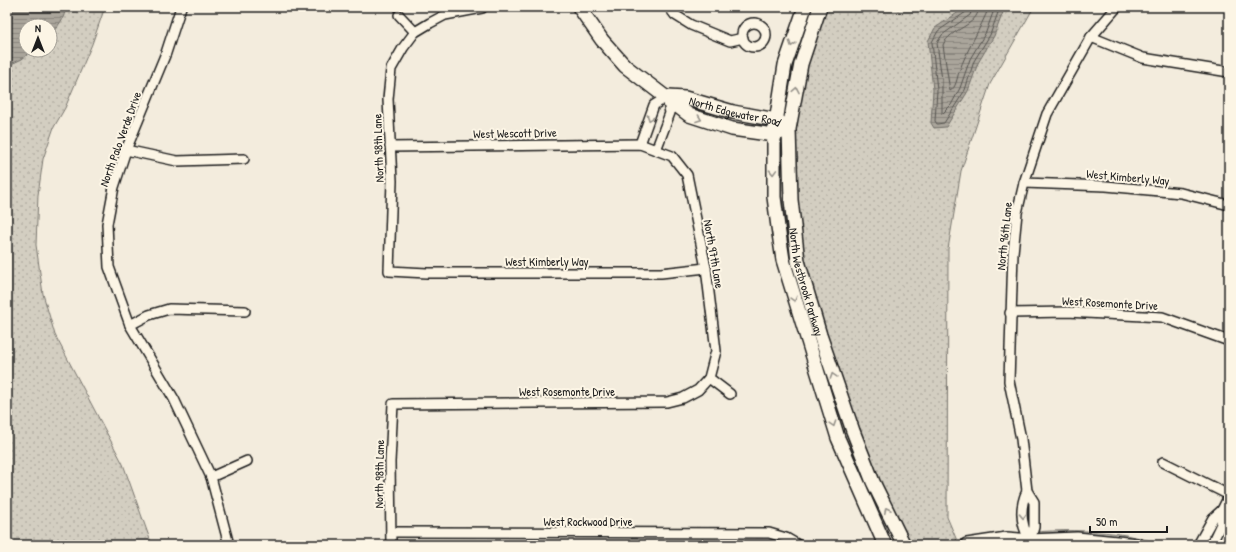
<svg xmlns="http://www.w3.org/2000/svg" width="1236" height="552" font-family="'Patrick Hand',sans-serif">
<defs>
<pattern id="grass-dots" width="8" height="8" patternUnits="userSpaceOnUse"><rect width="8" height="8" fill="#d3cec1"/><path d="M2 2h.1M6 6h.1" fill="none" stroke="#b5b0a5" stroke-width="1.8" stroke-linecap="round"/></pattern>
<pattern id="water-rules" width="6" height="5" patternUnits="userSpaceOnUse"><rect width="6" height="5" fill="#aaa59b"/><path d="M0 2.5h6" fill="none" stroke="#8a867e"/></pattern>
</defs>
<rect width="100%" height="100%" fill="#f3ecdd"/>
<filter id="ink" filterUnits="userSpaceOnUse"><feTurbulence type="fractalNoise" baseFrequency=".025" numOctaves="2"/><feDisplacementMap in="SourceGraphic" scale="8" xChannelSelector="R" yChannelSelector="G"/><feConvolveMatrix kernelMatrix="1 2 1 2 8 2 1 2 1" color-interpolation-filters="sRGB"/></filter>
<g filter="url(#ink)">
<g fill="url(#grass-dots)" stroke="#78756e" fill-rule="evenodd">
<path d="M7,7h98l-13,37 -27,64 -11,19 -11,32 -5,36 -2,50 7,49 12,41 68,129 29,81h-145zM26,26h24v24h-24z"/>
<path d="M815,7h219l-44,77 -29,87 -13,78 -1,268 11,26c53,-11 114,-17 168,-8 14,3 28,7 42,10h-251l-32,-28 -33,-71 -34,-88 -14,-45 -17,-79 -6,-42 -1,-65 18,-74z"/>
</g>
<g fill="url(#water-rules)" stroke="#716e68">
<path d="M7,7h58c1,11 -8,20 -15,28v-9h-24v24h7l-11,9 -15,7z"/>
<polygon points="966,7 1005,7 994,36 978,63 968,91 946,127 934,128 931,123 933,90 928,41 935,28"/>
</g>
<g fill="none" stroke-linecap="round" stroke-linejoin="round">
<g stroke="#55534f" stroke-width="1">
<polyline points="968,7 966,12 938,31 932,42 937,90 935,121 937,124 944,123 965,90 974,61 990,35 1000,7"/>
<polyline points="973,7 970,15 942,35 937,43 942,80 942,114 951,105 960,88 970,59 986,32 995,7"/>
<path d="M979,7c-1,20 -29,21 -36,38l7,46c6,-3 7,-13 9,-19 8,-23 21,-42 30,-65"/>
</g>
<defs>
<g id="street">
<polyline points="181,7 166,53 126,150 114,187 107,224 109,267 130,325 174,399 211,477 229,545"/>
<polyline points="669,7 675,15 691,25 730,41 743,38"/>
<polyline points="482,8 445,15 430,23 415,32 403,48 391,69 388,99 392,181 389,271 427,273 661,273 706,268"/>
<polyline points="399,15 415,32"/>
<circle cx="754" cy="35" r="12"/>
<polyline points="1091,37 1143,58 1229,72"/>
<polyline points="640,144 654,105 667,97 670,113 656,150"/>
<polyline points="390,147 640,144 672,156 687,175 706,268 716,351 709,378 698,390 683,398 667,402 393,404 390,462 391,545"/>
<polyline points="126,150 177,161 244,159"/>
<polyline points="1024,183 1106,186 1181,193 1229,205"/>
<polyline points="1010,313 1067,312 1162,317 1229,341"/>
<polyline points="130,325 149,315 169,309 245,311"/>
<polyline points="709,378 730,394"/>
<polyline points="1163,462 1229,495"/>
<polyline points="211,477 247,461"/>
<path d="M1027,491c-8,17 -6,34 3,50"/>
<polyline points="391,532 769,533 786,538 798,545"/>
<polyline points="1030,541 1034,527 1034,502 1027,491 1021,439 1009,381 1013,253 1017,213 1024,183 1047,114 1091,37 1117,7"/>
<polyline points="1198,545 1213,518 1222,510"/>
<polyline points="1211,545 1221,524 1222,510 1229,496"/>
</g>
<g id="secondary">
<polyline points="579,7 602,40 625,66 689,115 732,129 774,135 782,132"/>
<polyline points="805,7 785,65 774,135 774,197 778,227 783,260 838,438 885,545"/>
<path id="s1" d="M820,7l-19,57 -12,65 2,71 7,61 22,74 33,96 20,51 31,63"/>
<path id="s2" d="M667,97l18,1 48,14 43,8 7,4"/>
<polyline points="967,545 1007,539 1030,541 1077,539 1137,545"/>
</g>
</defs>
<use href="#street" stroke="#1c1c1c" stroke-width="12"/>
<use href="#secondary" stroke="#1c1c1c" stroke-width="16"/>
<use href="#street" stroke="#fcf5e5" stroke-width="9"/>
<use href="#secondary" stroke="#fcf5e5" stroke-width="13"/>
</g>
<defs><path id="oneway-chevron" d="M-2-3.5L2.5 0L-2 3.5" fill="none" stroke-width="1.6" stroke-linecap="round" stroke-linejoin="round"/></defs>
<g stroke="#97938b">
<use href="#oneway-chevron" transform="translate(792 44) rotate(108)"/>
<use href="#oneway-chevron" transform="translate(796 90) rotate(-79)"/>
<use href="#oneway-chevron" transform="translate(650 118) rotate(110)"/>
<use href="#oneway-chevron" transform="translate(699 119) rotate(20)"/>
<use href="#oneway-chevron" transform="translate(773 172) rotate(88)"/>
<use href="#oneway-chevron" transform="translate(794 299) rotate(74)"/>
<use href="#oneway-chevron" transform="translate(833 376) rotate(-108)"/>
<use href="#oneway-chevron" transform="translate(833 424) rotate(72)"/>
<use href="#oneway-chevron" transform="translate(887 510) rotate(-116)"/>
<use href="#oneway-chevron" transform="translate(1023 516) rotate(88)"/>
</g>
</g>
<g text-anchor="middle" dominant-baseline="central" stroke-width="4" stroke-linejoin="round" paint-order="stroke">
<g font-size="12" fill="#1c1c1c" stroke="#fcf5e5">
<text stroke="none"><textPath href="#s2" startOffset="70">North Edgewater Road</textPath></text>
<text transform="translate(515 133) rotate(-1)">West Wescott Drive</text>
<text transform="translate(120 139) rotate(-70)">North Palo Verde Drive</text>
<text transform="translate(378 148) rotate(-92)">North 98th Lane</text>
<text transform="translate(1128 177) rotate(5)">West Kimberly Way</text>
<text transform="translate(1004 236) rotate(-84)">North 96th Lane</text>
<text transform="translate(714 254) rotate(80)">North 97th Lane</text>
<text x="547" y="261">West Kimberly Way</text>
<text stroke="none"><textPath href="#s1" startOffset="281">North Westbrook Parkway</textPath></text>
<text transform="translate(1110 303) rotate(3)">West Rosemonte Drive</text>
<text x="567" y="391">West Rosemonte Drive</text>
<text transform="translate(379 474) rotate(-89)">North 98th Lane</text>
<text x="588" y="521">West Rockwood Drive</text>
</g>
</g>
<rect width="1236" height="552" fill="none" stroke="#fcf5e5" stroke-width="24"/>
<rect x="12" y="12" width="1212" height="528" fill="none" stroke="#1c1c1c" stroke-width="1.5" filter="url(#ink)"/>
<g transform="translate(38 38)"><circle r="19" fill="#fcf5e5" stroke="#a29e95"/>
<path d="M0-3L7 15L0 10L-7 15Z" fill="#1c1c1c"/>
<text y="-6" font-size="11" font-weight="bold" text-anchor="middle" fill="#1c1c1c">N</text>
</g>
<path d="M1090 526v6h77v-6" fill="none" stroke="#1c1c1c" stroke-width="2"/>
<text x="1096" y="526" font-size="12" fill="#1c1c1c" stroke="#fcf5e5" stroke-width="3" paint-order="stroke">50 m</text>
</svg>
